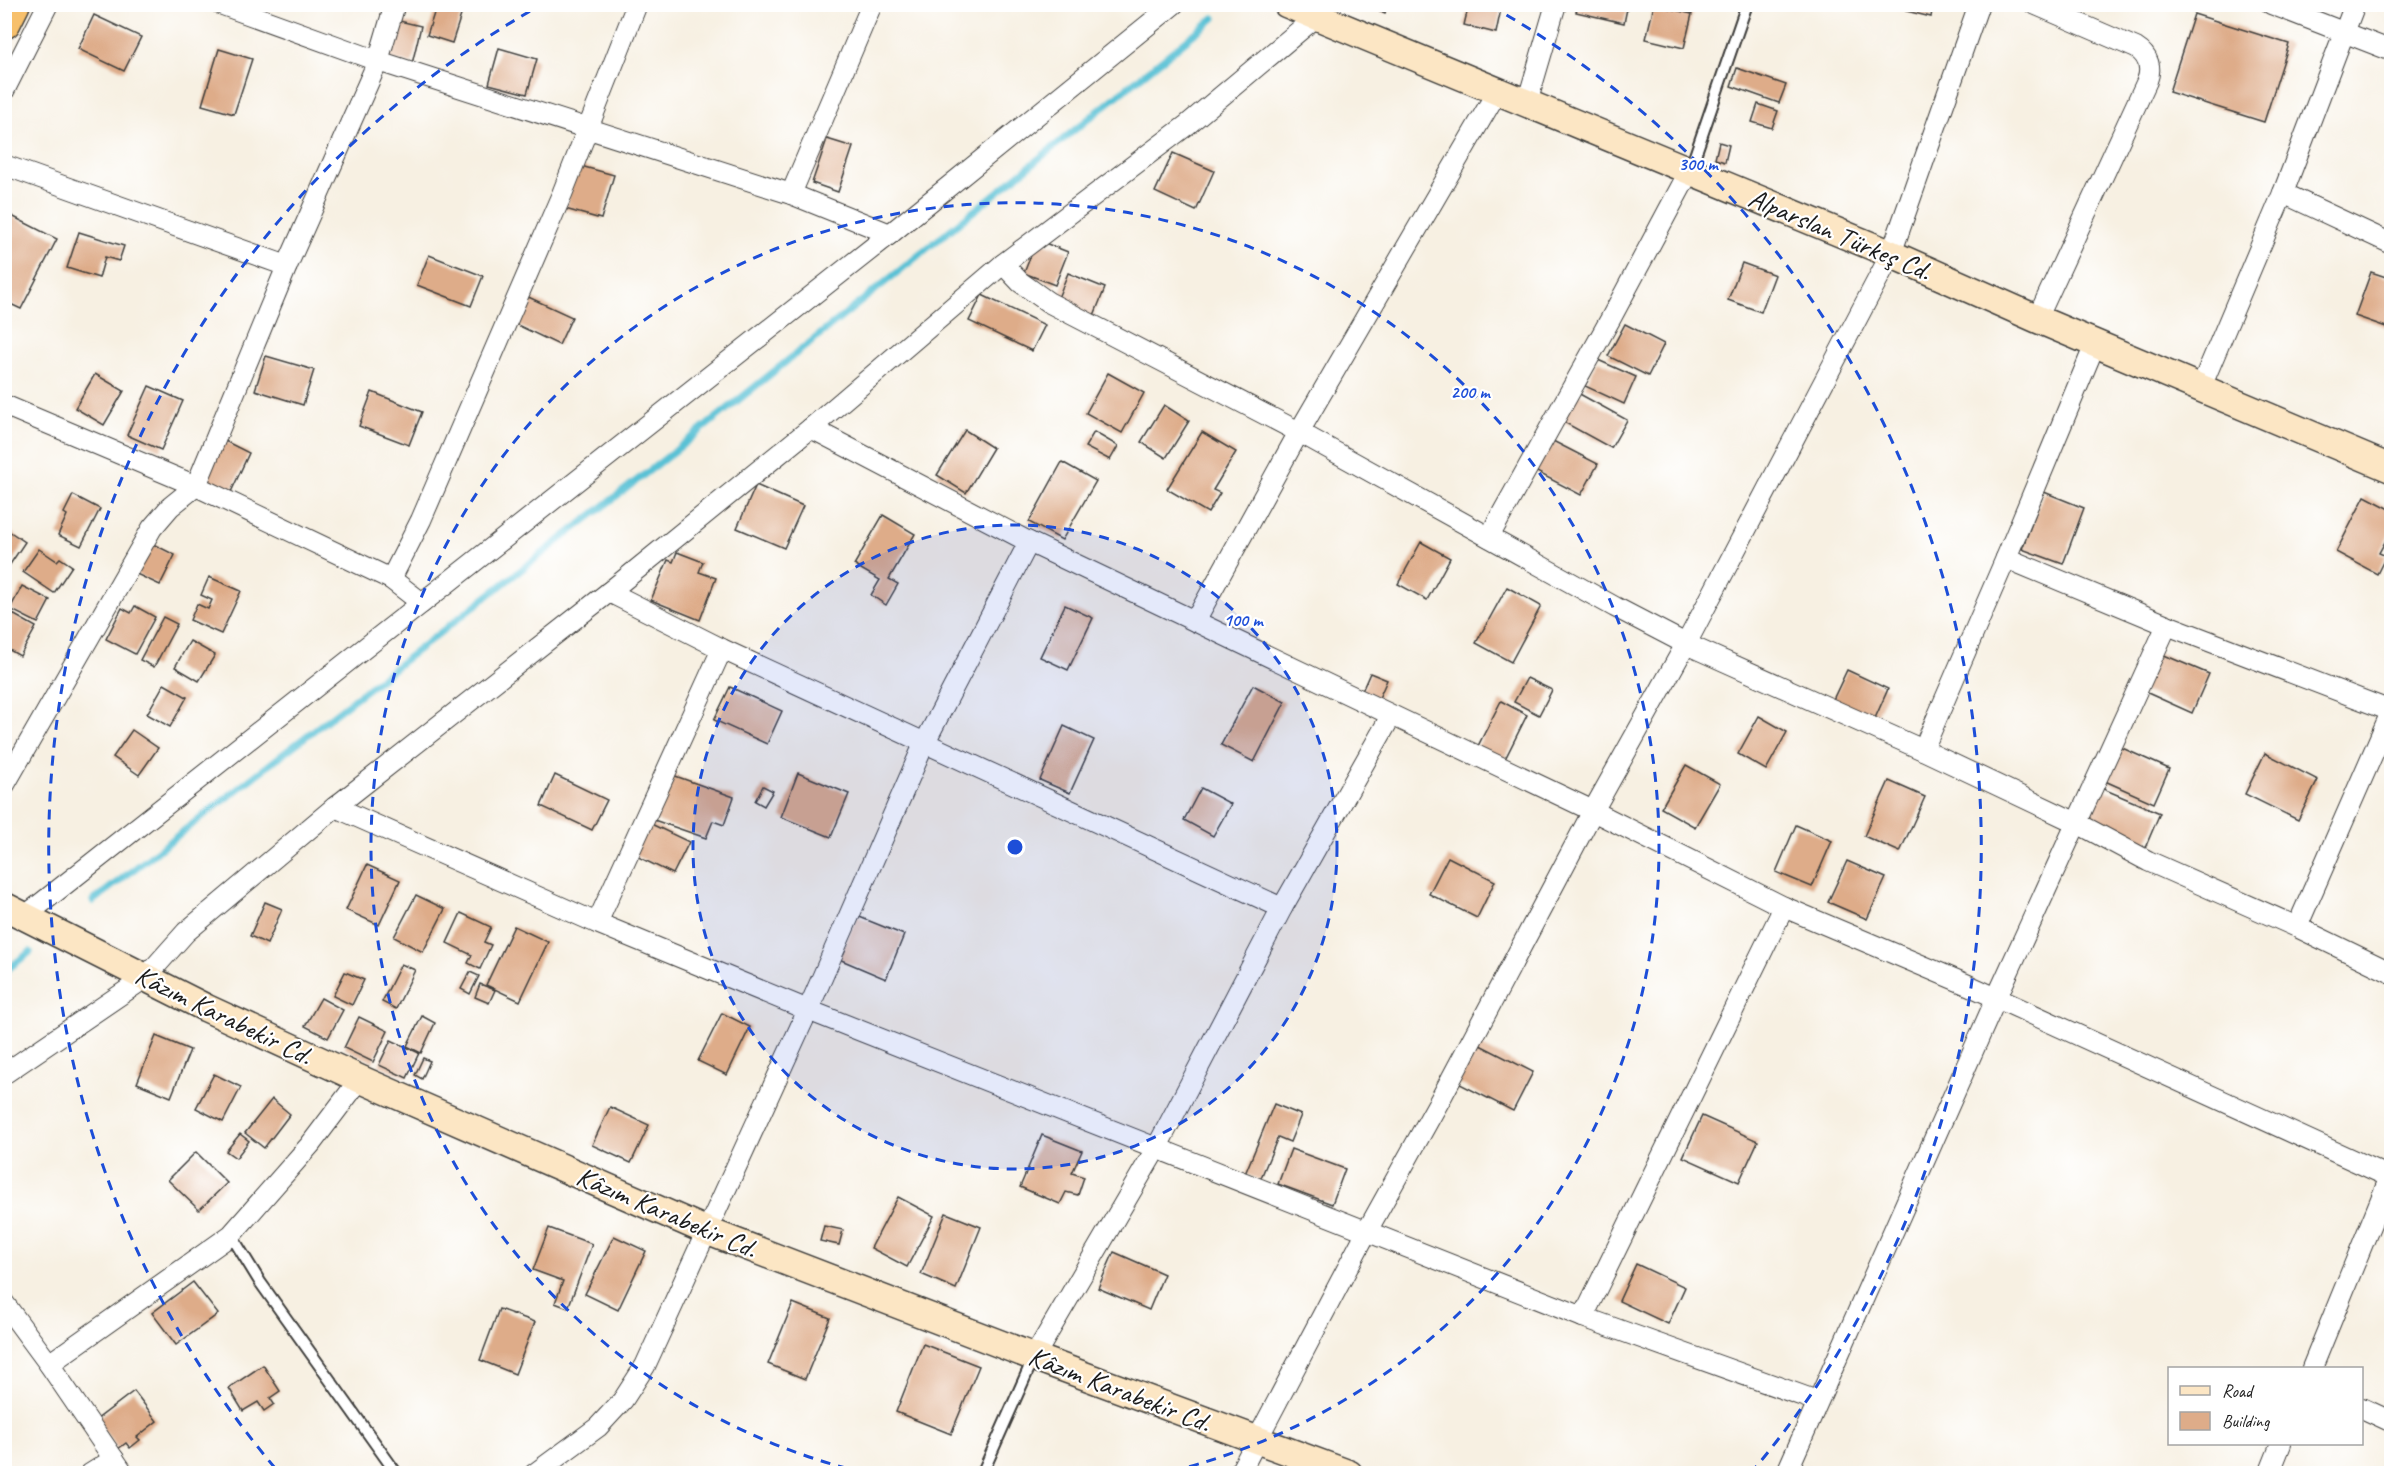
<svg xmlns="http://www.w3.org/2000/svg" width="2396" height="1478" font-family="Caveat,sans-serif">
<rect width="100%" height="100%" fill="#fff"/>
<filter id="ink" filterUnits="userSpaceOnUse"><feTurbulence type="fractalNoise" baseFrequency=".0167" numOctaves="2"/><feDisplacementMap in="SourceGraphic" scale="12" xChannelSelector="R" yChannelSelector="G"/><feConvolveMatrix kernelMatrix="1 2 1 2 8 2 1 2 1" color-interpolation-filters="sRGB"/></filter>
<filter id="wash" filterUnits="userSpaceOnUse"><feTurbulence type="fractalNoise" baseFrequency=".008" numOctaves="4" result="noise"/><feDisplacementMap in="SourceGraphic" scale="24" xChannelSelector="R" yChannelSelector="G"/><feGaussianBlur stdDeviation="1.35" result="paint"/><feColorMatrix in="noise" values="0 0 0 0 0 0 0 0 0 0 0 0 0 0 0 0 0 1.4 0 .05"/><feComposite in="paint" operator="in"/></filter>
<g filter="url(#wash)">
<rect width="100%" height="100%" fill="#f7f0e2"/>
<g fill="none" stroke-linecap="round" stroke-linejoin="round">
<g stroke="#58c1d5" stroke-width="7">
<polyline points="93,901 680,447 1214,18"/>
<polyline points="4,972 30,952"/>
</g>
</g>
<g id="blocks">
<g fill="#deac89">
<polygon points="437,4 464,6 452,43 427,35"/>
<polygon points="1364,4 1388,4 1385,13"/>
<polygon points="1469,4 1502,4 1496,33 1464,25"/>
<polygon points="1578,4 1628,4 1624,23 1576,12"/>
<polygon points="1907,4 1933,4 1931,17 1906,11"/>
<polygon points="1654,5 1692,14 1684,48 1646,39"/>
<polygon points="2194,14 2289,44 2264,122 2169,92"/>
<polygon points="94,15 141,37 124,71 78,49"/>
<polygon points="391,19 421,26 412,64 381,57"/>
<polygon points="499,48 537,59 527,94 489,84"/>
<polygon points="219,49 252,59 234,114 202,105"/>
<polygon points="1737,68 1786,85 1779,103 1731,86"/>
<polygon points="1758,104 1778,111 1772,128 1752,122"/>
<polygon points="827,139 853,147 838,192 812,183"/>
<polygon points="1719,142 1729,145 1725,162 1715,159"/>
<polygon points="1173,153 1214,171 1196,211 1155,192"/>
<polygon points="577,165 614,175 601,219 565,209"/>
<polygon points="4,212 57,239 21,309 4,301"/>
<polygon points="79,232 124,246 119,261 105,257 99,278 67,268"/>
<polygon points="1037,240 1068,252 1055,285 1024,273"/>
<polygon points="429,255 483,276 471,306 417,285"/>
<polygon points="1742,263 1775,275 1761,312 1728,300"/>
<polygon points="2371,272 2392,279 2392,320 2389,328 2355,316"/>
<polygon points="1068,273 1105,288 1093,318 1056,303"/>
<polygon points="524,295 572,317 559,345 511,322"/>
<polygon points="982,295 1045,325 1032,351 969,321"/>
<polygon points="1625,324 1664,344 1648,376 1608,356"/>
<polygon points="266,356 314,370 303,405 255,390"/>
<polygon points="1598,360 1636,377 1624,404 1585,386"/>
<polygon points="1108,373 1144,393 1122,433 1086,413"/>
<polygon points="95,374 124,391 104,425 75,408"/>
<polygon points="149,386 183,401 161,450 127,435"/>
<polygon points="372,392 422,412 409,445 359,426"/>
<polygon points="1576,392 1627,420 1611,448 1560,420"/>
<polygon points="1164,405 1189,421 1166,458 1141,442"/>
<polygon points="965,430 993,448 966,493 937,475"/>
<polygon points="1094,432 1118,446 1110,460 1085,447"/>
<polygon points="1202,432 1236,452 1213,490 1220,493 1208,513 1167,489"/>
<polygon points="1549,439 1598,464 1581,495 1533,470"/>
<polygon points="223,440 249,453 231,492 204,479"/>
<polygon points="1062,462 1096,481 1062,540 1029,522"/>
<polygon points="756,485 803,506 784,548 737,528"/>
<polygon points="2044,492 2084,508 2063,564 2022,549"/>
<polygon points="73,495 100,509 81,546 58,535 67,515 64,513"/>
<polygon points="2365,496 2392,510 2392,529 2379,553 2386,556 2377,574 2336,552"/>
<polygon points="883,515 915,534 889,579 898,584 886,605 871,595 880,580 854,565"/>
<polygon points="6,529 25,542 9,566 4,563"/>
<polygon points="149,542 175,555 160,585 134,573"/>
<polygon points="1421,542 1450,558 1427,600 1398,584"/>
<polygon points="39,549 57,561 60,558 72,566 54,593 23,572"/>
<polygon points="677,552 703,562 699,572 716,578 700,620 651,600 668,560 673,562"/>
<polygon points="209,577 241,591 221,634 190,620 197,604 208,609 212,600 201,595"/>
<polygon points="22,586 50,600 38,623 10,609"/>
<polygon points="1507,587 1541,606 1511,662 1476,643"/>
<polygon points="1065,605 1093,618 1068,670 1040,657"/>
<polygon points="135,606 155,617 135,654 106,639 122,608 131,613"/>
<polygon points="11,613 36,627 20,656 4,647 4,625"/>
<polygon points="163,617 177,624 154,667 140,660"/>
<polygon points="190,641 215,655 199,681 175,667"/>
<polygon points="2157,652 2209,674 2192,713 2141,690"/>
<polygon points="1847,670 1888,689 1872,725 1830,706"/>
<polygon points="1370,673 1387,680 1379,698 1362,691"/>
<polygon points="1527,678 1552,690 1539,715 1514,702"/>
<polygon points="164,684 187,697 170,727 147,714"/>
<polygon points="1253,685 1285,702 1254,762 1221,745"/>
<polygon points="730,687 782,711 767,744 714,720"/>
<polygon points="1501,701 1527,715 1505,759 1478,746"/>
<polygon points="1759,716 1787,732 1766,770 1738,754"/>
<polygon points="1064,726 1094,740 1070,793 1040,780"/>
<polygon points="132,730 158,748 139,775 113,757"/>
<polygon points="2120,747 2169,769 2154,803 2105,781"/>
<polygon points="2265,753 2318,780 2298,820 2245,794"/>
<polygon points="1686,765 1720,784 1695,827 1661,808"/>
<polygon points="667,773 734,797 724,825 713,821 706,838 651,819"/>
<polygon points="798,773 849,794 831,837 781,817"/>
<polygon points="555,775 607,800 592,830 541,806"/>
<polygon points="1889,781 1925,797 1900,852 1864,836"/>
<polygon points="763,786 773,791 764,806 755,801"/>
<polygon points="1201,788 1231,804 1213,836 1184,820"/>
<polygon points="2101,788 2160,813 2145,848 2086,824"/>
<polygon points="647,822 689,842 673,874 632,854"/>
<polygon points="1796,825 1832,841 1812,887 1776,872"/>
<polygon points="1448,857 1495,881 1477,918 1429,894"/>
<polygon points="1847,861 1886,878 1867,919 1828,902"/>
<polygon points="367,865 400,880 379,925 346,910"/>
<polygon points="416,895 445,909 423,952 394,937"/>
<polygon points="265,902 282,909 267,944 250,936"/>
<polygon points="461,913 491,927 484,942 491,945 480,969 468,963 472,955 447,943"/>
<polygon points="857,916 904,935 886,979 839,959"/>
<polygon points="514,926 548,942 520,1001 486,985"/>
<polygon points="401,964 415,970 396,1009 382,1002"/>
<polygon points="345,972 364,980 352,1005 333,996"/>
<polygon points="470,972 479,976 470,994 461,989"/>
<polygon points="480,984 495,990 489,1003 475,997"/>
<polygon points="321,998 343,1010 328,1038 305,1026"/>
<polygon points="722,1013 750,1027 727,1075 698,1061"/>
<polygon points="422,1016 435,1023 421,1053 407,1046"/>
<polygon points="359,1017 388,1031 373,1062 344,1048"/>
<polygon points="156,1036 190,1050 171,1097 137,1083"/>
<polygon points="391,1040 419,1053 407,1078 379,1065"/>
<polygon points="1478,1044 1533,1072 1513,1111 1458,1083"/>
<polygon points="423,1058 430,1061 422,1079 415,1075"/>
<polygon points="214,1074 241,1087 223,1122 196,1108"/>
<polygon points="272,1099 290,1114 264,1148 245,1133"/>
<polygon points="1274,1104 1301,1115 1290,1142 1278,1137 1260,1180 1245,1174"/>
<polygon points="610,1107 649,1125 631,1163 592,1145"/>
<polygon points="1702,1116 1758,1141 1739,1182 1683,1157"/>
<polygon points="240,1134 249,1141 236,1158 226,1151"/>
<polygon points="1042,1135 1082,1151 1072,1173 1084,1177 1078,1195 1066,1192 1060,1204 1020,1187"/>
<polygon points="1291,1149 1345,1169 1332,1204 1278,1184"/>
<polygon points="196,1152 227,1183 199,1210 168,1180"/>
<polygon points="898,1197 934,1216 907,1267 871,1248"/>
<polygon points="946,1213 981,1227 956,1289 921,1274"/>
<polygon points="824,1226 843,1230 839,1245 820,1241"/>
<polygon points="549,1228 592,1244 568,1308 555,1303 563,1281 533,1270"/>
<polygon points="614,1236 646,1251 618,1310 585,1294"/>
<polygon points="1114,1252 1164,1274 1149,1310 1098,1288"/>
<polygon points="1636,1264 1685,1287 1668,1324 1619,1301"/>
<polygon points="193,1282 218,1314 176,1345 152,1313"/>
<polygon points="793,1303 830,1318 805,1379 768,1364"/>
<polygon points="499,1309 535,1322 515,1374 480,1360"/>
<polygon points="923,1344 979,1366 951,1434 896,1412"/>
<polygon points="263,1365 280,1391 270,1398 274,1404 264,1411 258,1402 243,1411 229,1388"/>
<polygon points="134,1391 157,1421 137,1437 140,1440 130,1448 126,1443 118,1449 96,1420"/>
</g>
</g>
</g>
<g filter="url(#ink)">
<use href="#blocks" fill-opacity="0" stroke="#3d3c3a" stroke-width="1.5"/>
<g fill="none" stroke-linecap="round" stroke-linejoin="round">
<defs>
<g id="lane">
<polyline points="1690,170 1747,4"/>
<polyline points="231,1235 260,1282 397,1474"/>
<polyline points="982,1474 1034,1357"/>
</g>
<g id="street">
<polyline points="220,4 378,61 791,194 890,234"/>
<path d="M2034,4l102,44c13,8 16,20 11,33l-110,238"/>
<polyline points="2271,4 2392,51"/>
<polyline points="4,91 48,4"/>
<polyline points="1527,103 1556,4"/>
<polyline points="4,165 287,266"/>
<polyline points="2283,193 2392,244"/>
<polyline points="791,194 872,4"/>
<polyline points="1003,264 1020,282 1048,302 1299,432 1615,607 1686,644 1923,750 2077,823 2148,861 2297,927 2392,973"/>
<polyline points="2201,387 2283,193 2355,4"/>
<polyline points="4,405 196,486 391,579 422,603"/>
<polyline points="811,428 1029,542 1593,811 1784,907 1968,985 2392,1178"/>
<polyline points="1489,537 1611,318 1690,170"/>
<polyline points="2006,558 2167,625 2391,711"/>
<polyline points="391,579 421,520 562,194 637,4"/>
<polyline points="609,592 722,649 1282,908"/>
<polyline points="1195,621 1299,432 1498,90"/>
<polyline points="1923,750 2006,558 2096,342"/>
<polyline points="4,786 152,528 170,507 196,486 287,266 378,61 395,4"/>
<polyline points="335,807 597,923 808,1010 1583,1317 1817,1401"/>
<polyline points="25,916 890,234 1174,4"/>
<polyline points="597,923 722,649"/>
<polyline points="2297,927 2392,710"/>
<polyline points="4,1074 145,978 186,932 335,807 609,592 811,428 1003,264 1187,125 1317,16 1320,6"/>
<polyline points="4,1303 49,1364 124,1474"/>
<polyline points="1583,1317 1784,907"/>
<polyline points="1034,1357 1157,1147 1282,908 1391,716"/>
<polyline points="49,1364 231,1235 310,1145 360,1079"/>
<polyline points="2312,1368 2392,1172"/>
<polyline points="2362,1408 2392,1422"/>
<polyline points="90,1474 114,1459"/>
<polyline points="534,1474 598,1427 623,1400 645,1366 808,1010 924,744 1029,542"/>
<polyline points="1239,1474 1367,1231 1441,1098 1593,811 1686,644 1891,254 1979,4"/>
<polyline points="1786,1474 1996,999 2167,625"/>
<polyline points="2269,1474 2281,1444"/>
</g>
<g id="secondary">
<polyline points="1287,4 1891,254 2037,319 2392,469"/>
<polyline points="4,906 206,1008 360,1079 707,1231 1034,1357 1349,1474"/>
</g>
<polyline id="highway" points="4,22 13,4"/>
</defs>
<use href="#lane" stroke="#3d3c3a" stroke-width="14"/>
<use href="#street" stroke="#3d3c3a" stroke-width="22"/>
<use href="#secondary" stroke="#3d3c3a" stroke-width="30"/>
<use href="#highway" stroke="#3d3c3a" stroke-width="36"/>
<use href="#lane" stroke="#fff" stroke-width="10"/>
<use href="#street" stroke="#fff" stroke-width="20"/>
<use href="#secondary" stroke="#fce6c4" stroke-width="27"/>
<use href="#highway" stroke="#f7c06c" stroke-width="33"/>
</g>
</g>
<circle cx="1015" cy="847" r="322" fill="#1d4ed8" fill-opacity=".12"/>
<g fill="none" stroke="#1d4ed8" stroke-width="3" stroke-dasharray="10 8">
<circle cx="1015" cy="847" r="322"/>
<path d="M865 1473A644 644 0 1 1 1165 1473"/>
<path d="M275 1468A966 966 0 0 1 539 6M1491 6A966 966 0 0 1 1755 1468"/>
</g>
<g text-anchor="middle" dominant-baseline="central" stroke-width="4.5" stroke-linejoin="round" paint-order="stroke">
<g font-size="28" fill="#1c1c1c" stroke="#fff">
<text transform="translate(1840 234) rotate(23)">Alparslan Türkeş Cd.</text>
<text transform="translate(224 1015) rotate(26)">Kâzım Karabekir Cd.</text>
<text transform="translate(667 1212) rotate(23)">Kâzım Karabekir Cd.</text>
<text transform="translate(1120 1389) rotate(21)">Kâzım Karabekir Cd.</text>
</g>
</g>
<circle cx="1015" cy="847" r="9" fill="#1d4ed8" stroke="#fff" stroke-width="3"/>
<g font-size="18" text-anchor="middle" font-weight="bold" fill="#1d4ed8" stroke="#fff" stroke-width="4.5" stroke-linejoin="round" paint-order="stroke">
<text x="1698" y="170">300 m</text>
<text x="1470" y="398">200 m</text>
<text x="1243" y="626">100 m</text>
</g>
<rect width="2396" height="1478" fill="none" stroke="#fff" stroke-width="24"/>
<rect x="2168" y="1367" width="195" height="78" fill="#ffffff" stroke="#a4a4a4" stroke-width="1.5"/>
<rect x="2180" y="1386" width="30" height="9" fill="#fce6c4" stroke="#a4a4a4" stroke-width="1.5"/>
<text x="2222" y="1397" font-size="18" fill="#1c1c1c">Road</text>
<rect x="2180" y="1412" width="30" height="18" fill="#deac89" stroke="#a4a4a4" stroke-width="1.5"/>
<text x="2222" y="1427" font-size="18" fill="#1c1c1c">Building</text>
</svg>
